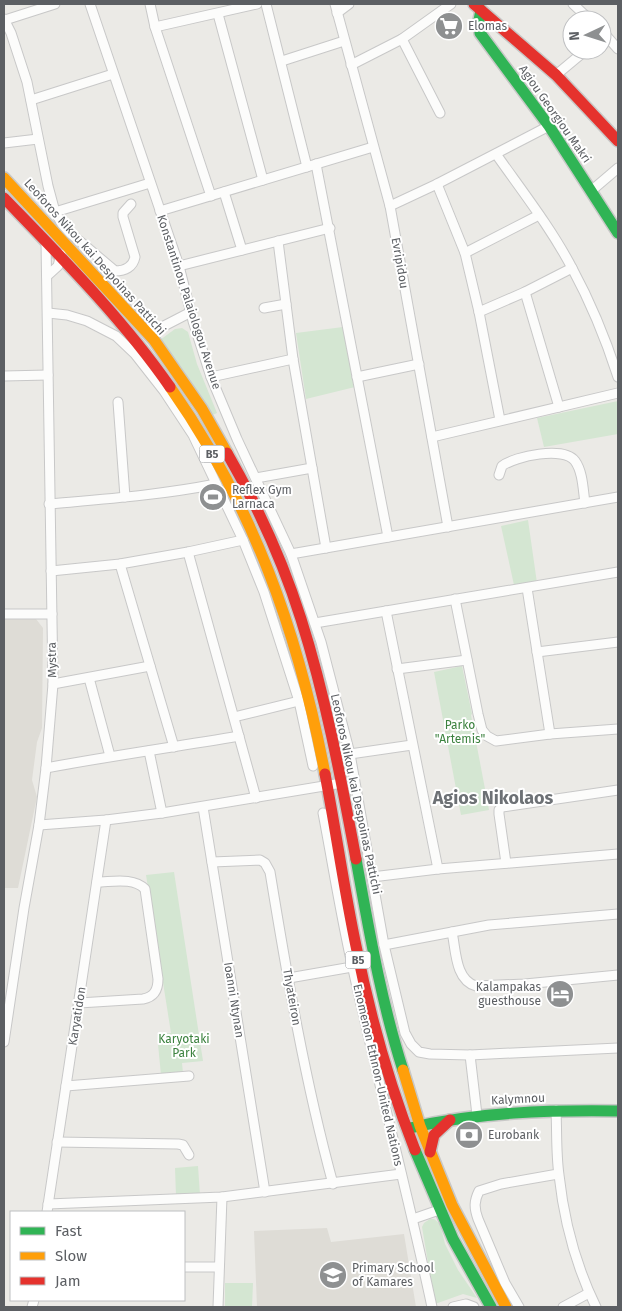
<svg xmlns="http://www.w3.org/2000/svg" width="622" height="1311" font-family="'Fira Sans',sans-serif">
<rect width="100%" height="100%" fill="#ebeae6"/>
<g fill="#dedcd6">
<polygon points="4,619 36,619 43,628 42,728 37,742 32,780 37,797 18,888 4,888"/>
<polygon points="327,1228 331,1242 404,1234 416,1307 257,1307 254,1231"/>
</g>
<g fill="#d4e6d2">
<polygon points="343,327 355,387 306,399 296,333"/>
<polygon points="182,328 188,332 197,364 217,413 208,417 160,340 175,329"/>
<polygon points="618,401 618,434 544,447 537,418"/>
<polygon points="528,520 537,583 514,585 501,526"/>
<polygon points="462,666 472,714 471,715 489,810 461,815 434,672"/>
<polygon points="174,872 203,1061 182,1063 183,1073 161,1075 157,1034 171,1033 146,875"/>
<polygon points="198,1166 200,1195 176,1196 175,1168"/>
<polygon points="430,1219 434,1219 440,1224 445,1244 458,1270 477,1298 463,1294 435,1304 422,1227 424,1223"/>
<polygon points="225,1283 253,1283 252,1307 225,1307"/>
</g>
<g fill="none" stroke-linecap="round" stroke-linejoin="round">
<defs>
<g id="street">
<polyline points="90,4 179,266 193,321 211,377 237,439 291,554 321,642 350,754 384,945 405,1033 411,1044 419,1052 430,1054 470,1055 618,1048"/>
<polyline points="150,4 155,27 211,196"/>
<polyline points="266,4 307,167"/>
<polyline points="335,4 390,206 448,527"/>
<polyline points="573,4 590,20"/>
<polyline points="337,13 349,4"/>
<polyline points="218,14 263,180"/>
<path d="M4,19l7,14 16,49 21,104 7,26 7,12 8,9 45,38c10,0 18,-4 20,-14l-12,-40v-4l8,-9"/>
<polyline points="5,20 55,4"/>
<polyline points="155,27 257,4"/>
<polyline points="602,31 618,49"/>
<polyline points="402,39 440,113"/>
<polyline points="282,61 344,41"/>
<polyline points="351,65 402,39 451,4"/>
<polyline points="556,75 586,50"/>
<polyline points="31,100 113,74"/>
<polyline points="4,143 38,139"/>
<path d="M496,154c26,37 55,74 76,114 19,35 34,72 46,109"/>
<polyline points="316,164 388,537"/>
<polyline points="437,184 465,253 479,312 500,420"/>
<polyline points="591,191 618,168"/>
<polyline points="224,192 242,250"/>
<polyline points="390,206 437,184 549,126"/>
<polyline points="160,211 373,147"/>
<polyline points="55,212 150,183"/>
<polyline points="278,241 293,359 326,548"/>
<polyline points="465,253 539,215"/>
<polyline points="179,266 330,228"/>
<polyline points="47,276 58,266 61,254"/>
<polyline points="525,292 559,407"/>
<polyline points="264,308 286,304"/>
<polyline points="479,312 525,292 572,268"/>
<polyline points="48,313 67,315 87,321 116,336 135,354 164,391 193,435 243,540 264,592 299,701 313,766"/>
<polyline points="144,329 160,328 191,312"/>
<polyline points="4,376 48,375"/>
<polyline points="211,377 293,359"/>
<polyline points="357,377 419,364"/>
<polyline points="118,402 125,497"/>
<polyline points="432,437 618,393"/>
<path d="M499,475l3,-9c13,-10 62,-20 73,-5 8,11 8,29 10,42"/>
<polyline points="256,478 312,468"/>
<path d="M49,504c56,-5 112,-9 167,-20"/>
<polyline points="188,552 256,798"/>
<polyline points="291,554 618,497"/>
<polyline points="120,564 174,747"/>
<polyline points="51,571 120,564 188,552 243,540"/>
<polyline points="527,588 550,734"/>
<polyline points="455,599 478,714 482,730 487,736 496,741 550,734 618,729"/>
<polyline points="386,611 438,869"/>
<polyline points="4,614 52,614"/>
<polyline points="315,623 618,572"/>
<polyline points="537,652 618,642"/>
<polyline points="397,669 467,660"/>
<polyline points="89,678 110,756"/>
<polyline points="53,684 150,666"/>
<polyline points="234,717 299,701"/>
<polyline points="149,751 162,813"/>
<polyline points="350,754 412,745"/>
<path d="M46,768c64,-12 129,-21 193,-32"/>
<polyline points="203,807 265,1192"/>
<path d="M323,813c10,52 18,104 30,156 25,113 55,225 79,338"/>
<polyline points="39,825 106,820 162,813 342,783"/>
<path d="M212,862l48,-2 5,3 5,9c17,104 35,209 63,312"/>
<polyline points="506,863 499,814 499,810 502,807 618,790"/>
<polyline points="372,877 438,869 618,854"/>
<path d="M452,932c4,18 3,48 24,54l49,-2 93,-9"/>
<polyline points="384,945 489,925 618,914"/>
<polyline points="289,978 352,967"/>
<path d="M79,1003l64,-4c11,-2 15,-9 15,-20l-13,-90c-12,-12 -33,-7 -48,-7"/>
<polyline points="4,1042 24,908 39,825 46,768 53,684 46,242"/>
<polyline points="470,1055 477,1115"/>
<polyline points="66,1086 189,1076"/>
<path d="M556,1110c1,22 0,44 3,65 5,46 17,91 37,132"/>
<polyline points="57,1142 178,1144 183,1145 189,1155"/>
<polyline points="48,1204 222,1197 401,1174"/>
<polyline points="47,1212 106,820"/>
<polyline points="413,1219 439,1210"/>
<polyline points="184,1267 219,1267"/>
<polyline points="32,1307 34,1300"/>
<polyline points="218,1307 222,1197"/>
<polyline points="453,1307 466,1304 474,1307"/>
<path d="M519,1307l-14,-24 -27,-64c-4,-11 -4,-18 1,-28l22,-7 57,-10"/>
<polyline points="563,1307 589,1293"/>
</g>
<g id="fast">
<polyline points="481,10 479,20 480,33 549,126 618,233"/>
<path d="M356,859c13,71 25,142 47,211"/>
<path d="M410,1128c69,-16 138,-18 208,-17"/>
<polyline points="415,1150 453,1239 491,1307"/>
</g>
<g id="slow">
<polyline points="4,178 154,340 202,409 227,453"/>
<path d="M170,387c83,118 128,245 155,387"/>
<polyline points="403,1070 420,1126 452,1205 506,1307"/>
</g>
<g id="jam">
<polyline points="474,4 556,75 618,141"/>
<path d="M4,198c58,60 118,120 166,189"/>
<path d="M227,453c30,52 56,109 74,166 25,79 40,160 55,240"/>
<path d="M325,774c11,57 19,115 31,172 14,70 33,138 59,204"/>
<polyline points="430,1152 434,1135 450,1120"/>
</g>
</defs>
<use href="#street" stroke="#c8c8c8" stroke-width="11"/>
<use href="#fast" stroke="#c8c8c7" stroke-width="14"/>
<use href="#slow" stroke="#c8c8c7" stroke-width="14"/>
<use href="#jam" stroke="#c8c8c7" stroke-width="14"/>
<use href="#street" stroke="#fcfcfb" stroke-width="9"/>
<use href="#fast" stroke="#30b455" stroke-width="11"/>
<use href="#slow" stroke="#ff9f0a" stroke-width="11"/>
<use href="#jam" stroke="#e5322d" stroke-width="11"/>
</g>
<defs>
<symbol id="supermarket-disc" viewBox="-11 -11 22 22"><circle r="9.5" fill="#8e9091" stroke="#fff"/><path d="M-6-5.5h2.5l.6 2H6L4.5 2H-2.5L-4.4-4H-6ZM-1.5 3.2a1.3 1.3 0 1 0 .1 0ZM3 3.2a1.3 1.3 0 1 0 .1 0Z" fill="#fff"/></symbol>
<symbol id="stadium-disc" viewBox="-11 -11 22 22"><circle r="9.5" fill="#8e9091" stroke="#fff"/><path d="M0-5a6.5 5 0 1 0 0 10a6.5 5 0 1 0 0-10ZM-3.5-1.8h7v3.6h-7Z" fill="#fff"/></symbol>
<symbol id="hotel-disc" viewBox="-11 -11 22 22"><circle r="9.5" fill="#8e9091" stroke="#fff"/><path d="M-6-4.5h1.5V1H6V5H4.5V3h-9V5H-6ZM-4 0a1.8 1.8 0 1 1 3.6 0ZM.5 0V-2.5h3Q6-2.5 6 0Z" fill="#fff"/></symbol>
<symbol id="bank-disc" viewBox="-11 -11 22 22"><circle r="9.5" fill="#8e9091" stroke="#fff"/><path d="M-6-4H6V4H-6ZM0-2.3a2.3 2.3 0 1 0 0 4.6a2.3 2.3 0 1 0 0-4.6Z" fill="#fff"/></symbol>
<symbol id="school-disc" viewBox="-11 -11 22 22"><circle r="9.5" fill="#8e9091" stroke="#fff"/><path d="M0-5L7-2L0 1L-7-2ZM-4 1L0 2.5L4 1V4Q0 6-4 4Z" fill="#fff"/></symbol>
</defs>
<g fill-rule="evenodd">
<use href="#supermarket-disc" x="433" y="10" width="32" height="32"/>
<use href="#stadium-disc" x="197" y="481" width="32" height="32"/>
<use href="#hotel-disc" x="544" y="978" width="32" height="32"/>
<use href="#bank-disc" x="453" y="1119" width="32" height="32"/>
<use href="#school-disc" x="317" y="1259" width="32" height="32"/>
</g>
<g text-anchor="middle" dominant-baseline="central" stroke-width="4" stroke-linejoin="round" paint-order="stroke">
<g fill="#fff" stroke="#8d8f92" stroke-width="1">
<rect x="199.5" y="445.5" width="25" height="17" rx="4"/>
<rect x="345.5" y="951.5" width="25" height="17" rx="4"/>
</g>
<g font-size="11" font-weight="bold" fill="#5c5f63">
<text x="212" y="454">B5</text>
<text x="358" y="960">B5</text>
</g>
<g font-size="12" fill="#5c5f63" stroke="#fff" text-anchor="start">
<text x="468" y="26">Elomas</text>
<text x="232" y="490">Reflex Gym<tspan x="232" dy="14">Larnaca</tspan></text>
<text x="541" y="987" text-anchor="end">Kalampakas<tspan x="541" dy="14">guesthouse</tspan></text>
<text x="488" y="1135">Eurobank</text>
<text x="352" y="1268">Primary School<tspan x="352" dy="14">of Kamares</tspan></text>
</g>
<g font-size="12" fill="#5c5f63" stroke="#fff">
<text transform="translate(555 114) rotate(55)">Agiou Georgiou Makri</text>
<text transform="translate(95 257) rotate(48)">Leoforos Nikou kai Despoinas Pattichi</text>
<text transform="translate(400 263) rotate(80)">Evripidou</text>
<text transform="translate(189 302) rotate(72)">Konstantinou Palaiologou Avenue</text>
<text transform="translate(52 660) rotate(-91)">Mystra</text>
<text transform="translate(356 794) rotate(78)">Leoforos Nikou kai Despoinas Pattichi</text>
<text transform="translate(292 997) rotate(80)">Thyateiron</text>
<text transform="translate(234 1000) rotate(81)">Ioanni Ntynan</text>
<text transform="translate(77 1016) rotate(-81)">Karyatidon</text>
<text transform="translate(378 1075) rotate(77)">Enomenon Ethnon-United Nations</text>
<text transform="translate(518 1099) rotate(-3)">Kalymnou</text>
</g>
<g font-size="12" fill="#3c823f" stroke="#fff">
<text x="460" y="725">Parko<tspan x="460" dy="14">"Artemis"</tspan></text>
<text x="184" y="1039">Karyotaki<tspan x="184" dy="14">Park</tspan></text>
</g>
<g font-size="18" font-weight="bold" fill="#6d7175" stroke="#fff">
<text x="493" y="798">Agios Nikolaos</text>
</g>
</g>
<rect width="622" height="1311" fill="none" stroke="#5c5f63" stroke-width="10"/>
<rect x="10" y="1211" width="175" height="90" fill="#ffffff" stroke="#bebfc1"/>
<rect x="20" y="1227" width="25" height="8" fill="#30b455" stroke="#bebfc1"/>
<text x="55" y="1236" font-size="15" fill="#5c5f63">Fast</text>
<rect x="20" y="1252" width="25" height="8" fill="#ff9f0a" stroke="#bebfc1"/>
<text x="55" y="1261" font-size="15" fill="#5c5f63">Slow</text>
<rect x="20" y="1277" width="25" height="8" fill="#e5322d" stroke="#bebfc1"/>
<text x="55" y="1286" font-size="15" fill="#5c5f63">Jam</text>
<g transform="translate(587 35) rotate(266)"><circle r="24" fill="#ffffff" stroke="#bebfc1"/>
<path d="M0-4L9 19L0 12L-9 19Z" fill="#8e9091"/>
<text y="-8" font-size="14" font-weight="bold" text-anchor="middle" fill="#5c5f63">N</text>
</g>
</svg>
